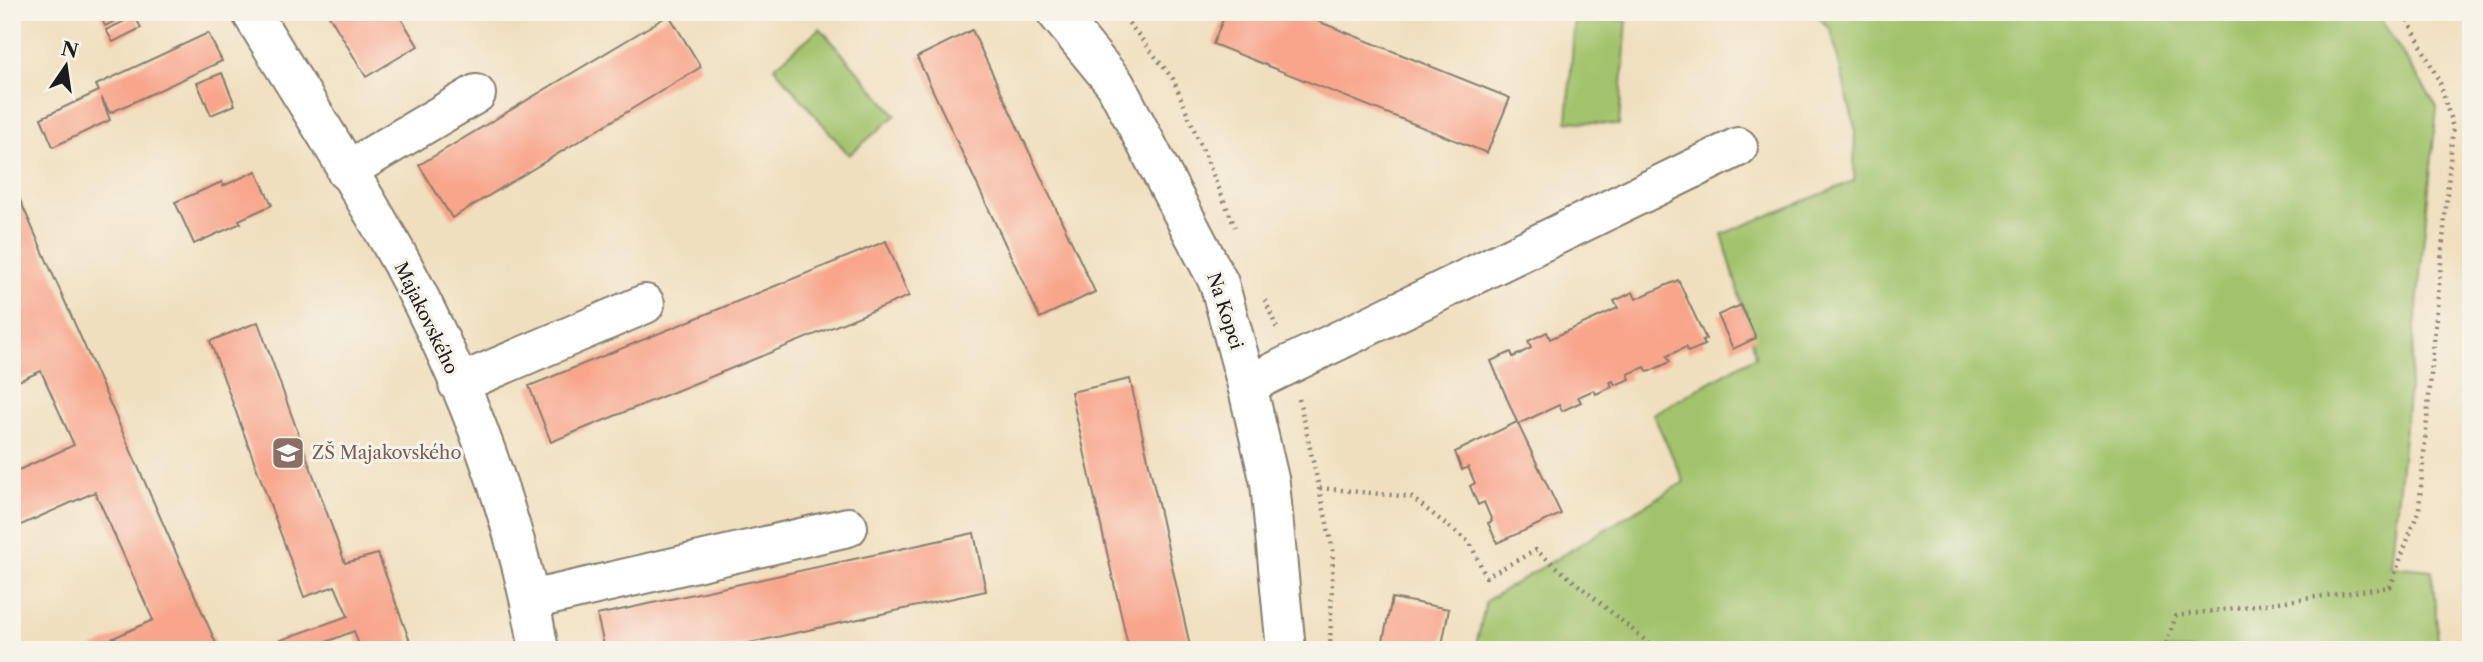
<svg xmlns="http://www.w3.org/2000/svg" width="2483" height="662" font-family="'Libre Caslon Text',serif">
<rect width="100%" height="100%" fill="#f7f3e8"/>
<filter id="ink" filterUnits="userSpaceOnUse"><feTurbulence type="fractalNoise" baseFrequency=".0143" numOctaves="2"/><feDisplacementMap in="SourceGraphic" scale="14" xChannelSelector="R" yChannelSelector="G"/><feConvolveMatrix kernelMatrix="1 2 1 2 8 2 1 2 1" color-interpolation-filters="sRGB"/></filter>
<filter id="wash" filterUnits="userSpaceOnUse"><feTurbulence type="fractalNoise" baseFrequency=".00686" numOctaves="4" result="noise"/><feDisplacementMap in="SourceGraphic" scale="28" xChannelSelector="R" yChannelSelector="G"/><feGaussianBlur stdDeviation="1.57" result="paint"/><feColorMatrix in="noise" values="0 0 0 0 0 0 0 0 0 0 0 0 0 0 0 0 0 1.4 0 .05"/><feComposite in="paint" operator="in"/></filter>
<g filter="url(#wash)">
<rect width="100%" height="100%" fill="#f0dfbe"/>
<g fill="#a2c36c" stroke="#5f7044" stroke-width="2">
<polygon points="1813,12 2376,12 2437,107 2391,566 2432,570 2439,650 1475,650 1486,601 1684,482 1653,414 1756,356 1722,234 1854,181 1855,128 1831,30"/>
<polygon points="1575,16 1627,20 1619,125 1567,121"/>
<polygon points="820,28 896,115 849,155 774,67"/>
</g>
<g id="blocks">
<g fill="#f8a58b">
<polygon points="104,12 133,12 105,26 100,15"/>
<polygon points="327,12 397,12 418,46 366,77"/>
<polygon points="1226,12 1295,12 1510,98 1487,153 1213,44"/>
<polygon points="669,15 701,67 452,218 419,165"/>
<polygon points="135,16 141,28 113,42 106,30"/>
<polygon points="972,30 1095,292 1040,318 917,57"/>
<polygon points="208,33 222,61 110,113 101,97 110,120 53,147 41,118 99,91 96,85"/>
<polygon points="222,73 235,105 211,115 197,83"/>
<polygon points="256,171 272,205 239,220 241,223 194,244 175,202 222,182 223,186"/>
<polygon points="16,191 219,650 87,650 153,620 95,492 12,529 12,473 74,445 41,371 12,384 12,192"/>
<polygon points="886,241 909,296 551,442 529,386"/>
<polygon points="1678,280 1706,339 1702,340 1705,345 1688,352 1686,347 1667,356 1670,362 1648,372 1645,367 1628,374 1630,379 1615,385 1613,381 1610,382 1612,387 1596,394 1594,390 1578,397 1581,402 1562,411 1559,405 1518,424 1561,514 1497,543 1488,523 1492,521 1484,502 1478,505 1470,486 1475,483 1468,467 1462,470 1455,452 1517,422 1491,361 1511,352 1513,357 1531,348 1528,341 1547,332 1550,339 1618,308 1614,301 1633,292 1636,299"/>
<polygon points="1741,305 1756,338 1733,349 1718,315"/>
<polygon points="258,322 345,563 378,554 413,650 361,650 354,631 306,650 253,650 348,616 335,586 304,597 210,341"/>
<polygon points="1130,379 1151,473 1191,650 1129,650 1092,486 1071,392"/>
<polygon points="974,533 986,591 722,649 605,650 597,615"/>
<polygon points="1392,598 1449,609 1441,650 1381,650"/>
</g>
</g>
</g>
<g filter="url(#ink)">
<use href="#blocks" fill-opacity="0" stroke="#867e6d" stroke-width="2"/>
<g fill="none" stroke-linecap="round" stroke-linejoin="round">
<defs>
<g id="minor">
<path d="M251,12c50,83 104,165 150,250 64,119 116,254 138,388"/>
<polyline points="1056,12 1115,84 1219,283 1247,385 1270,483 1286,650"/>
<polyline points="346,171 476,94"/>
<polyline points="458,384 645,304"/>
<polyline points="1247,385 1738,147"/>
<polyline points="531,600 848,527"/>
</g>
</defs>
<use href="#minor" stroke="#867e6d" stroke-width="42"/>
<g stroke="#867e6d" stroke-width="4.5" stroke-dasharray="2 5" stroke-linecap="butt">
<polyline points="1120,12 1173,79 1235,227"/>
<polyline points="1265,300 1278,331"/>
<polyline points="1299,399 1333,550 1330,650"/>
<polyline points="1320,488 1411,497 1470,543 1486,577 1536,550 1657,650"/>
<polyline points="2164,650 2176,616 2390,587 2419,509 2453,128 2440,83 2404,12"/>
</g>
<use href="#minor" stroke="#fff" stroke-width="38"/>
</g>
</g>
<defs>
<symbol id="school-square" viewBox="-11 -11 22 22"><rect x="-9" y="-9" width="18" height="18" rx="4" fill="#8d6e63" stroke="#f7f3e8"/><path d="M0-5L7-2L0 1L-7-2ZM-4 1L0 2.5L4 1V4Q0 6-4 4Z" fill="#fff"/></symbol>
</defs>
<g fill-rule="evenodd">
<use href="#school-square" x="269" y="434" width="38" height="38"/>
</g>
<g text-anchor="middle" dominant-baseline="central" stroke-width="6" stroke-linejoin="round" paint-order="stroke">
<g font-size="18" fill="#1c1c1c" stroke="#f7f3e8">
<text transform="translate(1225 311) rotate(72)">Na Kopci</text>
<text transform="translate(426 318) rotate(64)">Majakovského</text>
</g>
<g font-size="18" fill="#785e54" stroke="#f7f3e8" text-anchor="start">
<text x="312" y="453">ZŠ Majakovského</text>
</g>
</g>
<rect width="2483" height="662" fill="none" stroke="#f7f3e8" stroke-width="42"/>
<g transform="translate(66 66) rotate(13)" stroke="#f7f3e8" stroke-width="5" paint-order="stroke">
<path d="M0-5L12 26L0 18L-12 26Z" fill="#1c1c1c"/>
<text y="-10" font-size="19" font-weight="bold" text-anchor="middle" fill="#1c1c1c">N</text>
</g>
</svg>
